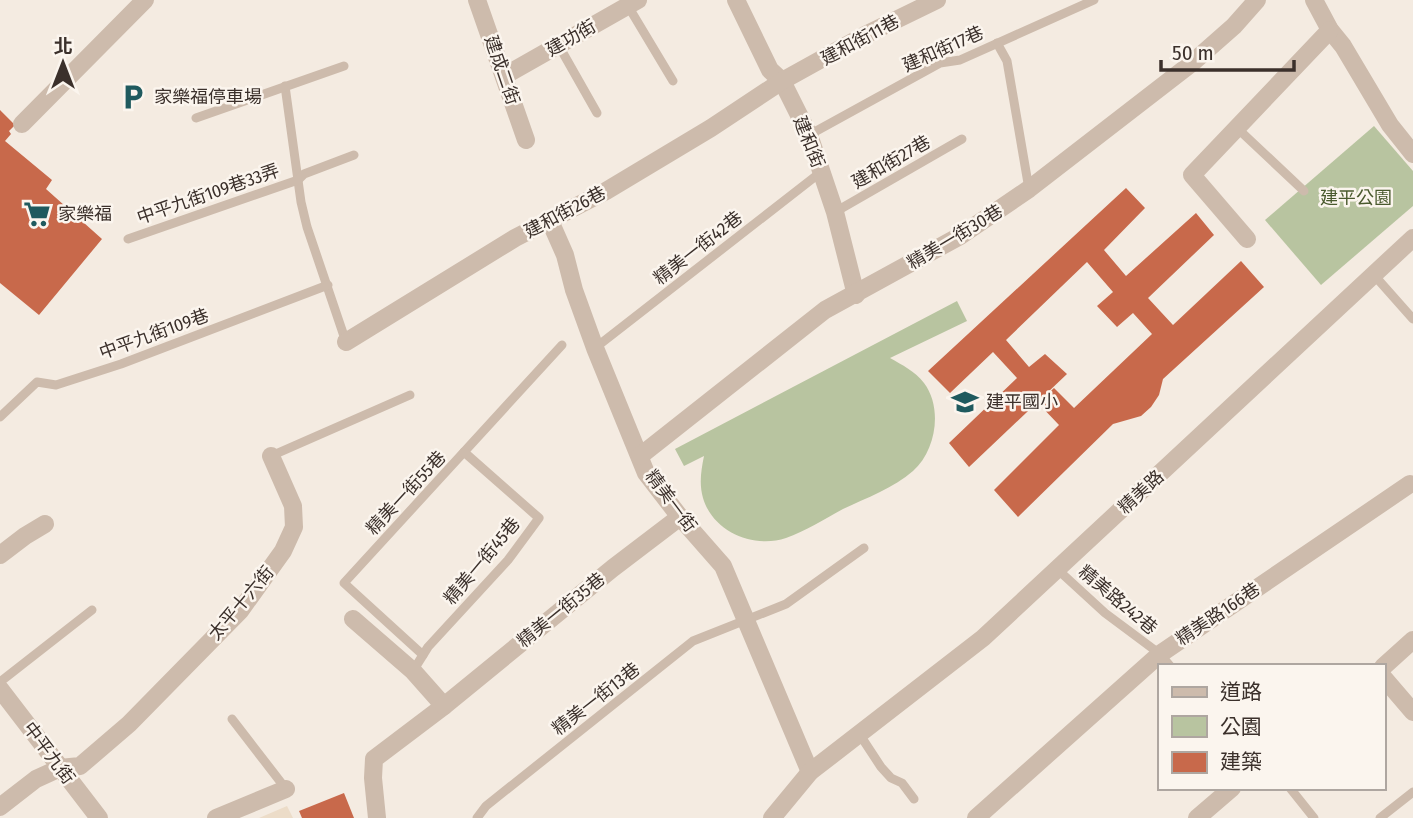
<svg xmlns="http://www.w3.org/2000/svg" width="1413" height="818" font-family="'Fira Sans Condensed','Noto Sans TC',sans-serif">
<rect width="100%" height="100%" fill="#f4ebe1"/>
<g fill="#b8c4a0">
<polygon points="1374,126 1413,171 1413,206 1321,285 1265,220"/>
<path d="M957,301l10,20 -77,37c12,7 25,13 34,25 19,25 12,68 -11,88 -19,17 -47,27 -70,38 -18,10 -38,22 -57,29 -32,11 -73,-6 -83,-40 -4,-14 -2,-27 1,-42l-20,10 -9,-17z"/>
</g>
<polygon fill="#ecdcc8" points="287,806 293,818 259,818"/>
<g fill="#c8694b">
<polygon points="0,110 15,125 9,131 11,134 5,141 52,180 46,189 102,239 39,315 0,283"/>
<polygon points="1126,188 1145,208 1104,250 1126,276 1196,213 1214,235 1148,298 1173,325 1241,261 1264,287 1163,379 1159,395 1151,407 1141,416 1113,424 1018,517 994,490 1059,425 1038,403 1054,388 1074,408 1152,334 1133,313 1117,327 1097,306 1113,292 1087,262 1006,340 1029,367 1045,354 1067,374 969,467 949,443 1017,378 993,352 950,393 928,371"/>
<polygon points="344,793 354,818 302,818 299,811"/>
</g>
<g fill="none" stroke-linecap="round" stroke-linejoin="round">
<g stroke="#cdbbac" stroke-width="9">
<polyline points="628,6 673,81"/>
<polyline points="997,43 1007,61 1029,189"/>
<polyline points="559,46 597,113"/>
<polyline points="285,86 301,202 307,227 346,342"/>
<polyline points="196,118 344,66"/>
<polyline points="1237,128 1304,191"/>
<polyline points="809,135 940,63 960,60 1094,0"/>
<polyline points="835,212 962,139"/>
<polyline points="128,239 298,180 304,174 354,155"/>
<polyline points="1374,275 1413,319"/>
<polyline points="595,348 821,172"/>
<polyline points="0,417 37,382 56,385 121,364 328,285"/>
<polyline points="271,456 410,395"/>
<polyline points="1057,569 1105,613 1160,654 1170,666"/>
<polyline points="423,655 344,583 562,345"/>
<polyline points="413,671 428,647 508,560 539,518 464,452"/>
<polyline points="0,682 92,610"/>
<polyline points="232,719 286,789"/>
<polyline points="860,735 881,767 891,778 902,783 914,799"/>
<polyline points="1290,788 1314,818"/>
<polyline points="477,818 486,806 693,641 786,604 864,548"/>
<polyline points="1380,818 1413,792"/>
</g>
<g stroke="#cdbbac" stroke-width="18">
<polyline points="477,0 526,140"/>
<polyline points="736,0 770,70 782,81 809,135 835,212 856,295"/>
<polyline points="1314,0 1330,30 1343,46 1390,125 1413,154"/>
<polyline points="504,76 638,0"/>
<polyline points="22,124 145,0"/>
<polyline points="550,221 565,255 574,290 595,348 646,473 680,517 723,566 810,772"/>
<polyline points="1247,239 1192,175 1330,30"/>
<polyline points="346,342 515,238 606,191 711,128 782,81 865,35 937,0"/>
<polyline points="640,456 825,310 960,236 1029,189 1192,63 1234,26 1257,0"/>
<polyline points="0,555 25,536 45,524"/>
<polyline points="353,619 413,671 444,706 374,759 373,778 377,818"/>
<polyline points="1383,667 1413,640"/>
<polyline points="1383,677 1413,712"/>
<polyline points="0,689 99,818"/>
<polyline points="444,706 613,568 680,517"/>
<polyline points="0,807 36,779 60,768 80,766 129,724 240,611 283,551 294,527 293,506 271,456"/>
<polyline points="216,818 286,789"/>
<polyline points="772,818 810,772 983,638 1413,238"/>
<polyline points="976,818 1160,654 1410,484"/>
<polyline points="1197,818 1232,788"/>
</g>
</g>
<defs>
<symbol id="parking-bare" viewBox="-9 -9 18 18"><path d="M-3.5-5.5H1a3.5 3.5 0 0 1 0 7H-1V5.5H-3.5ZM-1-3.4V-.6H.8a1.4 1.4 0 0 0 0-2.8Z" fill="#1f5a5e" stroke="#fbf5ee" stroke-width="2.5" paint-order="stroke"/></symbol>
<symbol id="supermarket-bare" viewBox="-9 -9 18 18"><path d="M-6-5.5h2.5l.6 2H6L4.5 2H-2.5L-4.4-4H-6ZM-1.5 3.2a1.3 1.3 0 1 0 .1 0ZM3 3.2a1.3 1.3 0 1 0 .1 0Z" fill="#1f5a5e" stroke="#fbf5ee" stroke-width="2.5" paint-order="stroke"/></symbol>
<symbol id="school-bare" viewBox="-9 -9 18 18"><path d="M0-5L7-2L0 1L-7-2ZM-4 1L0 2.5L4 1V4Q0 6-4 4Z" fill="#1f5a5e" stroke="#fbf5ee" stroke-width="2.5" paint-order="stroke"/></symbol>
</defs>
<g fill-rule="evenodd">
<use href="#parking-bare" x="114" y="78" width="38" height="38"/>
<use href="#supermarket-bare" x="18" y="195" width="38" height="38"/>
<use href="#school-bare" x="946" y="383" width="38" height="38"/>
</g>
<g text-anchor="middle" dominant-baseline="central" stroke-width="5" stroke-linejoin="round" paint-order="stroke">
<g font-size="18" fill="#3b302b" stroke="#fbf5ee">
<text transform="translate(571 38) rotate(-30)">建功街</text>
<text transform="translate(860 40) rotate(-28)">建和街11巷</text>
<text transform="translate(943 49) rotate(-24)">建和街17巷</text>
<text transform="translate(502 70) rotate(71)">建成二街</text>
<text transform="translate(809 142) rotate(68)">建和街</text>
<text transform="translate(891 162) rotate(-30)">建和街27巷</text>
<text transform="translate(208 194) rotate(-19)">中平九街109巷33弄</text>
<text transform="translate(565 212) rotate(-28)">建和街26巷</text>
<text transform="translate(955 237) rotate(-31)">精美一街30巷</text>
<text transform="translate(698 248) rotate(-38)">精美一街42巷</text>
<text transform="translate(154 334) rotate(-20)">中平九街109巷</text>
<text transform="translate(1141 492) rotate(-43)">精美路</text>
<text transform="translate(406 493) rotate(-47)">精美一街55巷</text>
<text transform="translate(671 501) rotate(53)">精美一街</text>
<text transform="translate(482 561) rotate(-50)">精美一街45巷</text>
<text transform="translate(1118 600) rotate(40)">精美路242巷</text>
<text transform="translate(241 603) rotate(-50)">太平十六街</text>
<text transform="translate(561 610) rotate(-39)">精美一街35巷</text>
<text transform="translate(1218 614) rotate(-34)">精美路166巷</text>
<text transform="translate(596 699) rotate(-38)">精美一街13巷</text>
<text transform="translate(49 753) rotate(53)">中平九街</text>
</g>
<g font-size="18" fill="#3b302b" stroke="#fbf5ee" text-anchor="start">
<text x="154" y="97">家樂福停車場</text>
<text x="58" y="214">家樂福</text>
<text x="986" y="402">建平國小</text>
</g>
<g font-size="18" fill="#4a5a2e" stroke="#fbf5ee">
<text x="1356" y="198">建平公園</text>
</g>
</g>
<rect x="1158" y="664" width="228" height="126" fill="#fbf5ee" stroke="#aea6a0" stroke-width="2"/>
<rect x="1172" y="687" width="35" height="10" fill="#cdbbac" stroke="#aea6a0" stroke-width="2"/>
<text x="1220" y="699" font-size="21" fill="#3b302b">道路</text>
<rect x="1172" y="716" width="35" height="21" fill="#b8c4a0" stroke="#aea6a0" stroke-width="2"/>
<text x="1220" y="734" font-size="21" fill="#3b302b">公園</text>
<rect x="1172" y="752" width="35" height="21" fill="#c8694b" stroke="#aea6a0" stroke-width="2"/>
<text x="1220" y="769" font-size="21" fill="#3b302b">建築</text>
<g transform="translate(63 63)" stroke="#fbf5ee" stroke-width="5" paint-order="stroke">
<path d="M0-5L12 26L0 18L-12 26Z" fill="#3b302b"/>
<text y="-10" font-size="19" font-weight="bold" text-anchor="middle" fill="#3b302b">北</text>
</g>
<path d="M1161 60v10h133v-10" fill="none" stroke="#3b302b" stroke-width="3.5"/>
<text x="1172" y="60" font-size="21" fill="#3b302b" stroke="#fbf5ee" stroke-width="5" paint-order="stroke">50 m</text>
</svg>
